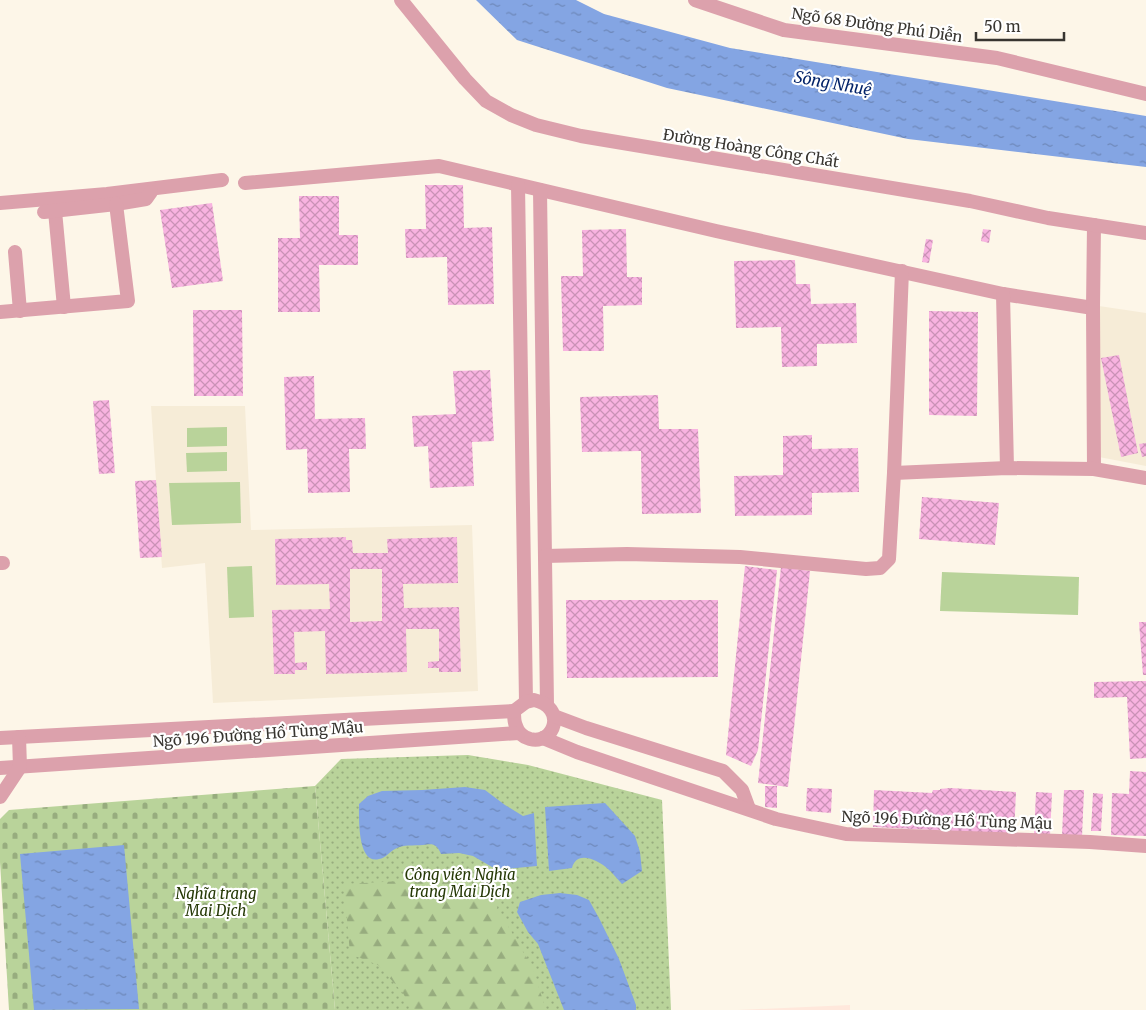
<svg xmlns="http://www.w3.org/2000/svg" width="1146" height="1010" font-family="Merriweather,serif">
<defs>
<pattern id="grass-dots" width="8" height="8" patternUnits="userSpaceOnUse" patternTransform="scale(1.25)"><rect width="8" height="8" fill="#b9d39a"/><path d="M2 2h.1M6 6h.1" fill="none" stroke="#97ac7e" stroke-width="1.8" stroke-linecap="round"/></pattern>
<pattern id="forest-firs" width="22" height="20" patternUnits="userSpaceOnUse" patternTransform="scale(1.25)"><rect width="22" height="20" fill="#b9d39a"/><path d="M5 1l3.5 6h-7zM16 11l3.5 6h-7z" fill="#97ac7e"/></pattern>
<pattern id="cemetery-stones" width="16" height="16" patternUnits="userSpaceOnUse" patternTransform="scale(1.25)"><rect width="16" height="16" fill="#b9d39a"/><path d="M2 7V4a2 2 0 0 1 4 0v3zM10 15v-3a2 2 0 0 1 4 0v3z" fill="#97ac7e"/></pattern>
<pattern id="water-ripples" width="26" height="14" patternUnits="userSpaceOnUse" patternTransform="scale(1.25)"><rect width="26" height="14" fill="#84a5e3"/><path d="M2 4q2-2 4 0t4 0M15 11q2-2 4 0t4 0" fill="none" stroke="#6d87b8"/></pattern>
<pattern id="building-cross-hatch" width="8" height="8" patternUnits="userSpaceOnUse" patternTransform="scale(1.25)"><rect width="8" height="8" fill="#f8b3e0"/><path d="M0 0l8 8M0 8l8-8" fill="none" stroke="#ca92b6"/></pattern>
</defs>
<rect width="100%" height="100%" fill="#fdf6e8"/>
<polygon fill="#ffe8dc" points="850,1005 850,1010 737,1010"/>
<g fill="#f6ecd7">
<polygon points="1099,306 1146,313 1146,466 1099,457"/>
<polygon points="151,406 245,406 251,530 472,525 478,691 213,703 205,563 162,568"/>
</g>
<polygon fill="url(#grass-dots)" points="468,755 528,765 662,800 671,1010 335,1010 315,786 341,759"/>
<polygon fill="url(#forest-firs)" points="461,878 490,895 533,969 546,1010 412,1010 403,993 378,965 350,954 344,884"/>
<polygon fill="url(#cemetery-stones)" points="315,786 335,1010 9,1010 0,862 0,819 9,810"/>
<g fill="#b9d39a">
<polygon points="227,427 227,446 187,447 187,428"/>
<polygon points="227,452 227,471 187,472 186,453"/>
<polygon points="240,482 241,523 172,525 169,483"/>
<polygon points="252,566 254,617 229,618 227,567"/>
<polygon points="942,572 1079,577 1078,615 940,611"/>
</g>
<g fill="url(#water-ripples)">
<polygon points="476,0 576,0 604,14 730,48 1146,116 1146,167 908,139 667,88 517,40"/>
<path d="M465,787l20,3 20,15 18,11 11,-3 3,53 -33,3 -12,-2 -19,-11 -14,-3 -18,1c-4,-10 -8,-11 -18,-9 -9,1 -20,-1 -28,4 -6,3 -9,9 -16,10 -22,6 -20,-42 -20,-55l9,-8 14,-5 40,-1z"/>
<path d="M605,803l30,33 5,16 2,19 -20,13c-5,-5 -9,-11 -14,-15 -9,-8 -31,-20 -36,-1l-23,3 -4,-64z"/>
<polygon points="124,845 139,1009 34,1010 20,854"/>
<polygon points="560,893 577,895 589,900 600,920 619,959 636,1005 636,1010 564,1010 538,944 528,932 517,912 520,902 541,895"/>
</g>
<g fill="url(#building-cross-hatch)" fill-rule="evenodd">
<polygon points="425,185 463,185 464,228 492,227 494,304 448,305 447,257 406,258 405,229 426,229"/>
<polygon points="299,196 339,196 339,235 358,235 358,265 319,265 320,312 278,312 278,238 300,238"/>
<polygon points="212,203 223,281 172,288 160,210"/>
<polygon points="626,229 627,277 642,277 642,305 603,306 604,351 563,351 561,276 583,276 582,230"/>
<polygon points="983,229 991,230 989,243 981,241"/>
<polygon points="926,239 933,240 929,263 922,262"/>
<polygon points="795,260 796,284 810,284 811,304 856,303 857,343 817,344 817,366 782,367 781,327 736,328 734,261"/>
<polygon points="193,310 242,310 243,396 194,396"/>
<polygon points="929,311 978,312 977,416 929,415"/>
<polygon points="1119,355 1138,453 1121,457 1101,358"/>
<polygon points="490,370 494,441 472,442 474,486 430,488 428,446 414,447 412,416 456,414 453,371"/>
<polygon points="314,376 315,419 365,418 366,449 349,449 350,492 308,493 307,449 286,450 284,377"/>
<polygon points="658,395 659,429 698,429 701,513 642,514 641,451 582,452 580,397"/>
<polygon points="109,400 115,473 99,474 93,401"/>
<polygon points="812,435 812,449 858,448 859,492 812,493 812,515 735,516 734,476 783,475 783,436"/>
<polygon points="1146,443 1146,456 1142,457 1139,444"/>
<polygon points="156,480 162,557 140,558 135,481"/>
<polygon points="922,497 999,503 995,545 919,539"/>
<path d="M346,537v3h6l1,13h35l-1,-14 70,-2 1,46 -55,1 1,24 55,-1 2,65h-22v-4h-11v-6l11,-1v-32h-33l1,43 -81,2 -1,-43 -31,1 1,31 12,-1v8h-12v4h-21l-2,-64 58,-1 -1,-25 -53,1 -1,-46zM350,569h32v52l-32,1z"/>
<polygon points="745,566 777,570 758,750 751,766 726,755"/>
<polygon points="781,567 810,571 788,787 758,783"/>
<polygon points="566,600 718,600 718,677 567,678"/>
<polygon points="1139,622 1146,622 1146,675 1143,675"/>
<polygon points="1146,681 1146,758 1130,759 1127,697 1094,698 1094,682"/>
<polygon points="1130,771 1146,772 1146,836 1111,835 1112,793 1129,794"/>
<polygon points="765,786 777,786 777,808 765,807"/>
<polygon points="807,788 832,789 831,813 806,811"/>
<polygon points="950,788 1016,792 1014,834 873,827 874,790 932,793 933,790 940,790 940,789"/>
<polygon points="1064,790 1084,790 1082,837 1062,836"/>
<polygon points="1036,792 1052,793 1050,836 1034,835"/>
<polygon points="1093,793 1103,794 1101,831 1091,831"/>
</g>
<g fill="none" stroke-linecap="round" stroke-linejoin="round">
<g stroke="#dca1ac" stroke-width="14">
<polyline points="695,0 784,30 997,58 1146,94"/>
<polyline points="245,183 439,166 716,231 1003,294 1093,308"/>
<polyline points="518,185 526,702"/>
<polyline points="540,190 547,705"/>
<polyline points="0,203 107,194 222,180"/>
<polyline points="55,211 64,307"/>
<polyline points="44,212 116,204 146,199 151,192"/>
<polyline points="15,252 20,311"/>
<polyline points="1003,294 1007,468"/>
<polyline points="0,312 128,301 116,204"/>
<polyline points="1094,469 1093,308 1094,225"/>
<polyline points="894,473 1007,468 1094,469 1146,478"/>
<polyline points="545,556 627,554 740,557 866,569 880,568 889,559 894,473 902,271"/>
<polyline points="0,563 3,563"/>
<path d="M534,700c33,7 21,45 -4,39 -7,-2 -12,-6 -14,-13 -2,-4 -2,-10 -2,-15l12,-9z"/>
<polyline points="554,716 586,728 723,771 742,790 749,809"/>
<polyline points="0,738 514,711"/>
<polyline points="543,738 577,752 776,819 846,834 1090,842 1146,846"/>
<polyline points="0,768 519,733"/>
<polyline points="0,797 20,767 19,737"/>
</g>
<polyline stroke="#dca1ac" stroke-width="14" points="401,0 465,79 486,101 511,115 536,125 581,136 970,201 1048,218 1146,233"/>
</g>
<g text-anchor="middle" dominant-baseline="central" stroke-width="4.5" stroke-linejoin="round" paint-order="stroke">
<g font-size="15" fill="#383530" stroke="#fff">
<text transform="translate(877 25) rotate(8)">Ngõ 68 Đường Phú Diễn</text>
<text transform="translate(751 148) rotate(9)">Đường Hoàng Công Chất</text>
<text transform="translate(258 734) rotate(-4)">Ngõ 196 Đường Hồ Tùng Mậu</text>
<text transform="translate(947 820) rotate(2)">Ngõ 196 Đường Hồ Tùng Mậu</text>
</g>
<g font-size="15" font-style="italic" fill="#263906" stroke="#fff">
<text x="460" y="874">Công viên Nghĩa<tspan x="460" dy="17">trang Mai Dịch</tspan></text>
<text x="216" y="893">Nghĩa trang<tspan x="216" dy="17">Mai Dịch</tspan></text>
</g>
<g font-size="16" font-style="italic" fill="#032369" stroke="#fff">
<text transform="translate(833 83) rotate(10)">Sông Nhuệ</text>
</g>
</g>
<path d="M976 32v8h88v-8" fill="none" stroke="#383530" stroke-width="2.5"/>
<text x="984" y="32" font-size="15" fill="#383530" stroke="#ffffff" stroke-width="4" paint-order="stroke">50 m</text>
</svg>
